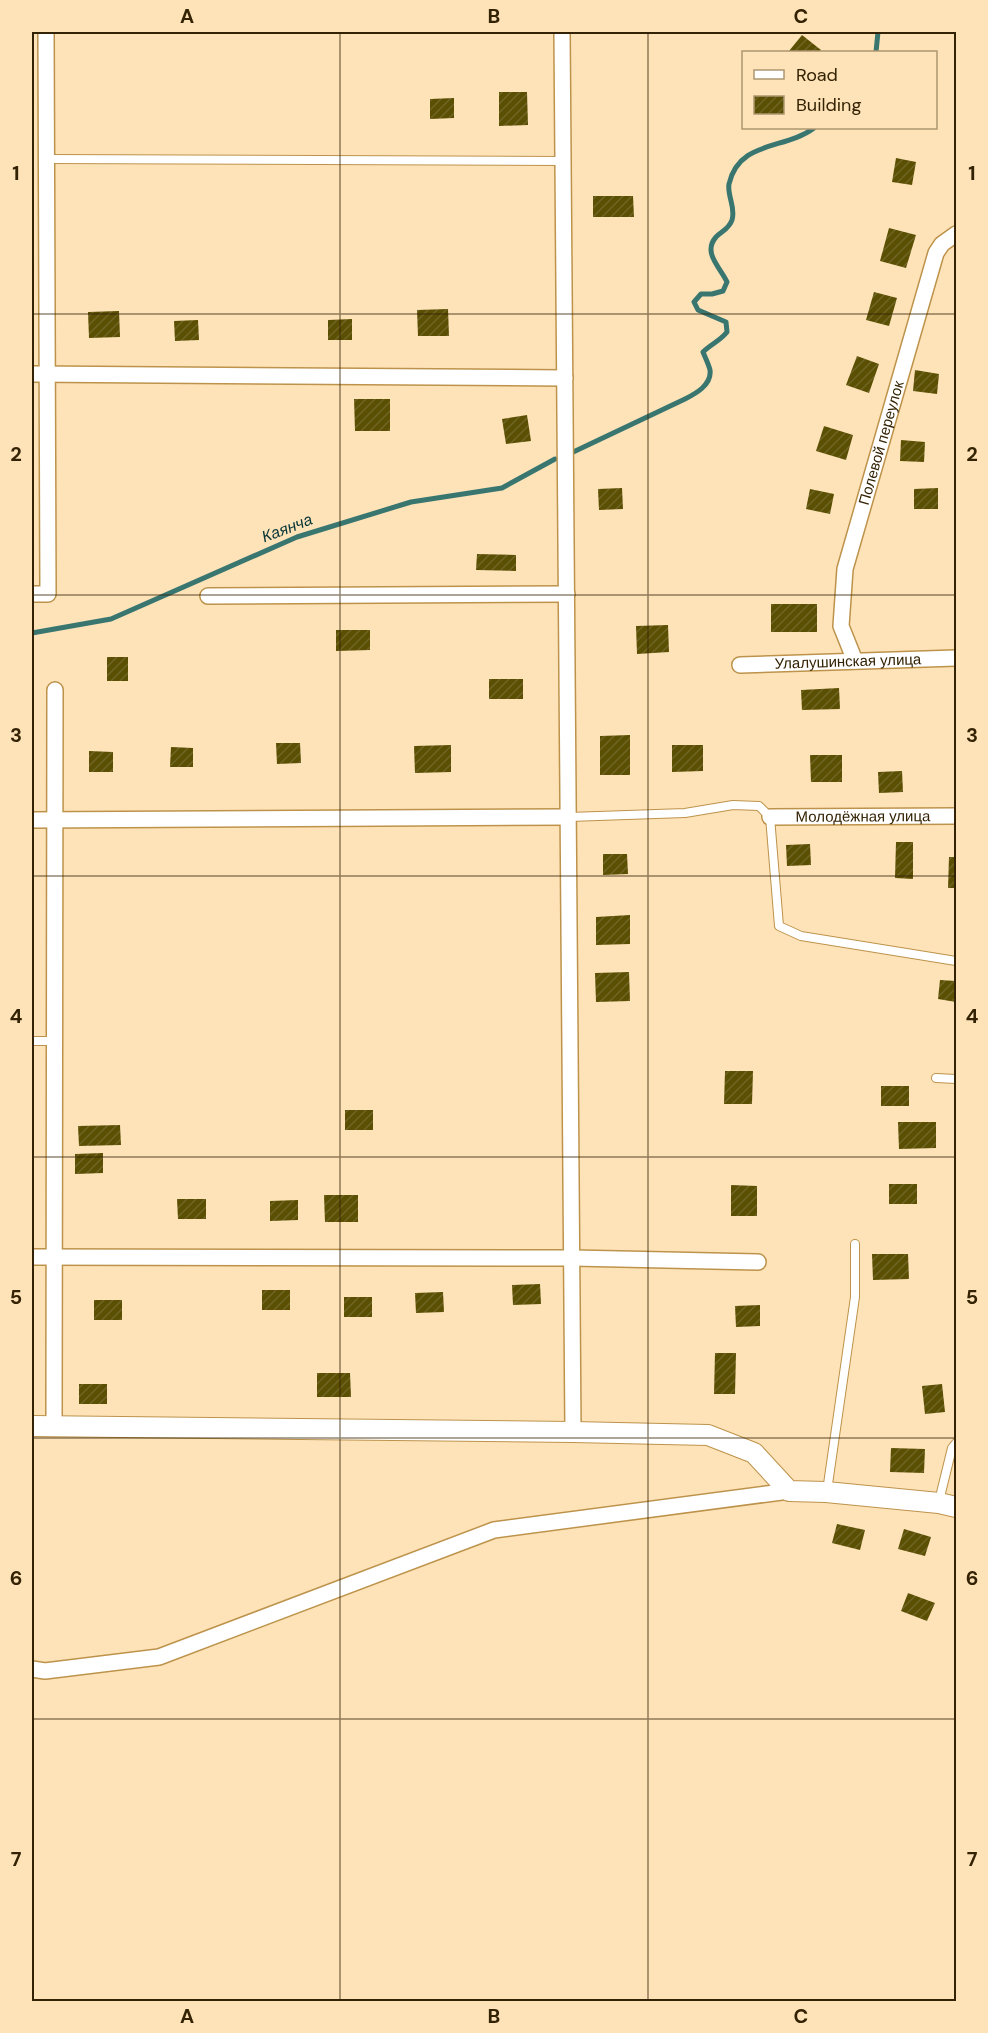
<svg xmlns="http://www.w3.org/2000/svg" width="988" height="2033" font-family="'DM Sans',sans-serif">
<defs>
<pattern id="building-hatch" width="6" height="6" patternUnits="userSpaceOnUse" patternTransform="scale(1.5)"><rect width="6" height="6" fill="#5a4f02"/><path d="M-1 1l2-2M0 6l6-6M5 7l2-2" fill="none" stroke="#6f6525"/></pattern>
</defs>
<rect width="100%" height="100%" fill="#fee3b9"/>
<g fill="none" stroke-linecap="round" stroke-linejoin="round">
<g stroke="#397670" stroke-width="5">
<polyline points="876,52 878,32"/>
<path d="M569,454l116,-55c10,-5 27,-14 25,-29 -1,-5 -5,-13 -7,-18 8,-8 17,-11 24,-20l-1,-10 -28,-12 -4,-8 7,-8h11l11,-3 4,-9c-6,-14 -25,-29 -11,-45 6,-6 13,-8 16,-17 4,-13 -5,-24 -3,-36 10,-44 56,-34 85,-56"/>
<polyline points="32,633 111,619 297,537 411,502 502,488 555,459"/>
</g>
</g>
<g fill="url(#building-hatch)">
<polygon points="802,35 821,50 819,52 789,51"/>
<polygon points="499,92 527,92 528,125 499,126"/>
<polygon points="454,98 454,118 430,119 430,99"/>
<polygon points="896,158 916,162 912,185 892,182"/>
<polygon points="593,196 633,196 634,217 593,217"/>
<polygon points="889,228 916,235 906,268 880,261"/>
<polygon points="874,292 897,298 889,326 866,320"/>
<polygon points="448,309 449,336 418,336 417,310"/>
<polygon points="119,311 120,337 89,338 88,312"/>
<polygon points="352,319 352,340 328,340 328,320"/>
<polygon points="198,320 199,340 175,341 174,321"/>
<polygon points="857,356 879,364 869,393 846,385"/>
<polygon points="915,370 939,374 937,394 913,391"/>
<polygon points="354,399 390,399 390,431 355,431"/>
<polygon points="527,415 531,441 506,444 502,419"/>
<polygon points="824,426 853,435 846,460 816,451"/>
<polygon points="901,440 925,442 924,462 900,461"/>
<polygon points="622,488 623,509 599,510 598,489"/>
<polygon points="938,488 938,509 914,509 914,489"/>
<polygon points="810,489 834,494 830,514 806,509"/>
<polygon points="477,554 516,555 516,571 476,570"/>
<rect x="771" y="604" width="46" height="28"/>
<polygon points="668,625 669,652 637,654 636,626"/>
<polygon points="336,630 370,630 370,650 336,651"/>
<rect x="107" y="657" width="21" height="24"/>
<rect x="489" y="679" width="34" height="20"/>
<polygon points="839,688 840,709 802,710 801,690"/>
<polygon points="630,735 630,775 600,775 600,736"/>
<polygon points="276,743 300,743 301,763 277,764"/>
<polygon points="451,745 451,772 415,773 414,746"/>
<polygon points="672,745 703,745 703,771 672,772"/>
<polygon points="171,747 193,748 193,767 170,767"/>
<polygon points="89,751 113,752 113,772 89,772"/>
<polygon points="810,755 842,755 842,782 811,782"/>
<polygon points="902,771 903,792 879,793 878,772"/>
<polygon points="896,842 913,842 913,879 895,878"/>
<polygon points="810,844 811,865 787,866 786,845"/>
<polygon points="603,854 627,854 628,874 603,875"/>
<polygon points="949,857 956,857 956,888 948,888"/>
<polygon points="630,915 630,944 596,945 596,917"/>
<polygon points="629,972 630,1001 596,1002 595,973"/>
<polygon points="940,980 956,981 956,1002 938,999"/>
<polygon points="725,1071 753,1071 752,1104 724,1104"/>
<rect x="881" y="1086" width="28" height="20"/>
<rect x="345" y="1110" width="28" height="20"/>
<polygon points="898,1122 936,1122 936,1148 899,1149"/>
<polygon points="120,1125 121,1145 79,1146 78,1126"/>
<polygon points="103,1153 103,1173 75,1174 75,1154"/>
<rect x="889" y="1184" width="28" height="20"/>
<polygon points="731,1185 757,1186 757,1216 731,1216"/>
<polygon points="324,1195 358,1195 358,1222 325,1222"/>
<polygon points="177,1199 206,1199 206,1219 178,1219"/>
<polygon points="298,1200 298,1220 270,1221 270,1201"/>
<polygon points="872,1254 908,1254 909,1279 873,1280"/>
<polygon points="540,1284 541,1304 513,1305 512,1285"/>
<rect x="262" y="1290" width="28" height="20"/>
<polygon points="443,1292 444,1312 416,1313 415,1293"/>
<rect x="344" y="1297" width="28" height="20"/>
<rect x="94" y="1300" width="28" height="20"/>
<polygon points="760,1305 760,1326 736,1327 735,1306"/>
<polygon points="715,1353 736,1353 735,1394 714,1394"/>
<polygon points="317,1373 350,1373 351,1397 317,1397"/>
<rect x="79" y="1384" width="28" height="20"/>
<polygon points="942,1384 945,1412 925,1414 922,1386"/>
<polygon points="891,1448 925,1449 924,1473 890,1472"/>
<polygon points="837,1524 865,1530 860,1550 832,1543"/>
<polygon points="904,1529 931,1537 925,1556 898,1549"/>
<polygon points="908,1593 935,1603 927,1621 901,1611"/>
</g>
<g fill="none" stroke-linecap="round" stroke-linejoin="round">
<defs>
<g id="service">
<polyline points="46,159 563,161"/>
<polyline points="569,817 685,813 733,805 759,806 770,817 779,926 801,936 956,961"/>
<polyline points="32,1041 54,1041"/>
<polyline points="936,1078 956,1079"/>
<polyline points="827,1491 855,1297 855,1244"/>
<polyline points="939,1501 952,1448 956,1443"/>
</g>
<g id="minor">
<polyline points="562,32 573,1432"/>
<polyline points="32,374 565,378"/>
<polyline points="32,594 48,594 46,32"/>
<polyline points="208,596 567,594"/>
<path id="s1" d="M855,661l-14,-35 4,-57 91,-316 6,-9 14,-10"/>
<path id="s2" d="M740,665l216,-7"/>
<path id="s3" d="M770,817l186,-1"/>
<polyline points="32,820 569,817"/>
<polyline points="32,1257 573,1258 758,1262"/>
<polyline points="54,1426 55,690"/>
<polyline points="32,1669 45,1671 159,1657 494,1530 789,1491"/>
</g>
<polyline id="tertiary" points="32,1426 573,1432 708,1435 754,1453 789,1491 826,1492 939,1503 956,1507"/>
</defs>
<use href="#service" stroke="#bd934b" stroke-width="10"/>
<use href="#minor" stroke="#bd934b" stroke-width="18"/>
<use href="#tertiary" stroke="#bd934b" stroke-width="22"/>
<use href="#service" stroke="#fff" stroke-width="8"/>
<use href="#minor" stroke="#fff" stroke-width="15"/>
<use href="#tertiary" stroke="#fff" stroke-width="20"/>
</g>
<path fill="none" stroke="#332203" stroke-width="1.5" stroke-opacity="0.55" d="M340,32v1970M648,32v1970M32,314h924M32,595h924M32,876h924M32,1157h924M32,1438h924M32,1719h924"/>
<g text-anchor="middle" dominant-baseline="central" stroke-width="6" stroke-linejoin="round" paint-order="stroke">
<g font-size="15" fill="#332203" stroke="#fee3b9">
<text stroke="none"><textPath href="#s1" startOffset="226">Полевой переулок</textPath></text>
<text stroke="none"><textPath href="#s2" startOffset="108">Улалушинская улица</textPath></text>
<text stroke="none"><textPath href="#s3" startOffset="93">Молодёжная улица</textPath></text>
</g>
<g font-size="16" font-style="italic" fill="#073537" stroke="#fee3b9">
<text transform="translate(287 528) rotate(-21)">Каянча</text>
</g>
</g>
<rect width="988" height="2033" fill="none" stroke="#fee3b9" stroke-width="66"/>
<rect x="742" y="51" width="195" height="78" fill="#fee3b9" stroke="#ad9670" stroke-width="1.5"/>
<rect x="754" y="70" width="30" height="9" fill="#ffffff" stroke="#ad9670" stroke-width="1.5"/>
<text x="796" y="81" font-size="18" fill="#332203">Road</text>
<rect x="754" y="96" width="30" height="18" fill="url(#building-hatch)" stroke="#ad9670" stroke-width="1.5"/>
<text x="796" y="111" font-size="18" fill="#332203">Building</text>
<rect x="33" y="33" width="922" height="1967" fill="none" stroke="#332203" stroke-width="2"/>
<g font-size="20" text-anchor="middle" font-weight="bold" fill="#332203">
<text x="187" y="23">A</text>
<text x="494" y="23">B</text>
<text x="801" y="23">C</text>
<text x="16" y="180">1</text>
<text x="972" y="180">1</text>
<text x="16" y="461">2</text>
<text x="972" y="461">2</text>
<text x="16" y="742">3</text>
<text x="972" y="742">3</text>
<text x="16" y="1023">4</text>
<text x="972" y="1023">4</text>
<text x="16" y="1304">5</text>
<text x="972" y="1304">5</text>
<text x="16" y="1585">6</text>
<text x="972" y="1585">6</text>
<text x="16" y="1866">7</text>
<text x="972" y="1866">7</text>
<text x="187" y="2023">A</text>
<text x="494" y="2023">B</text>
<text x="801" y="2023">C</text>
</g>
</svg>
